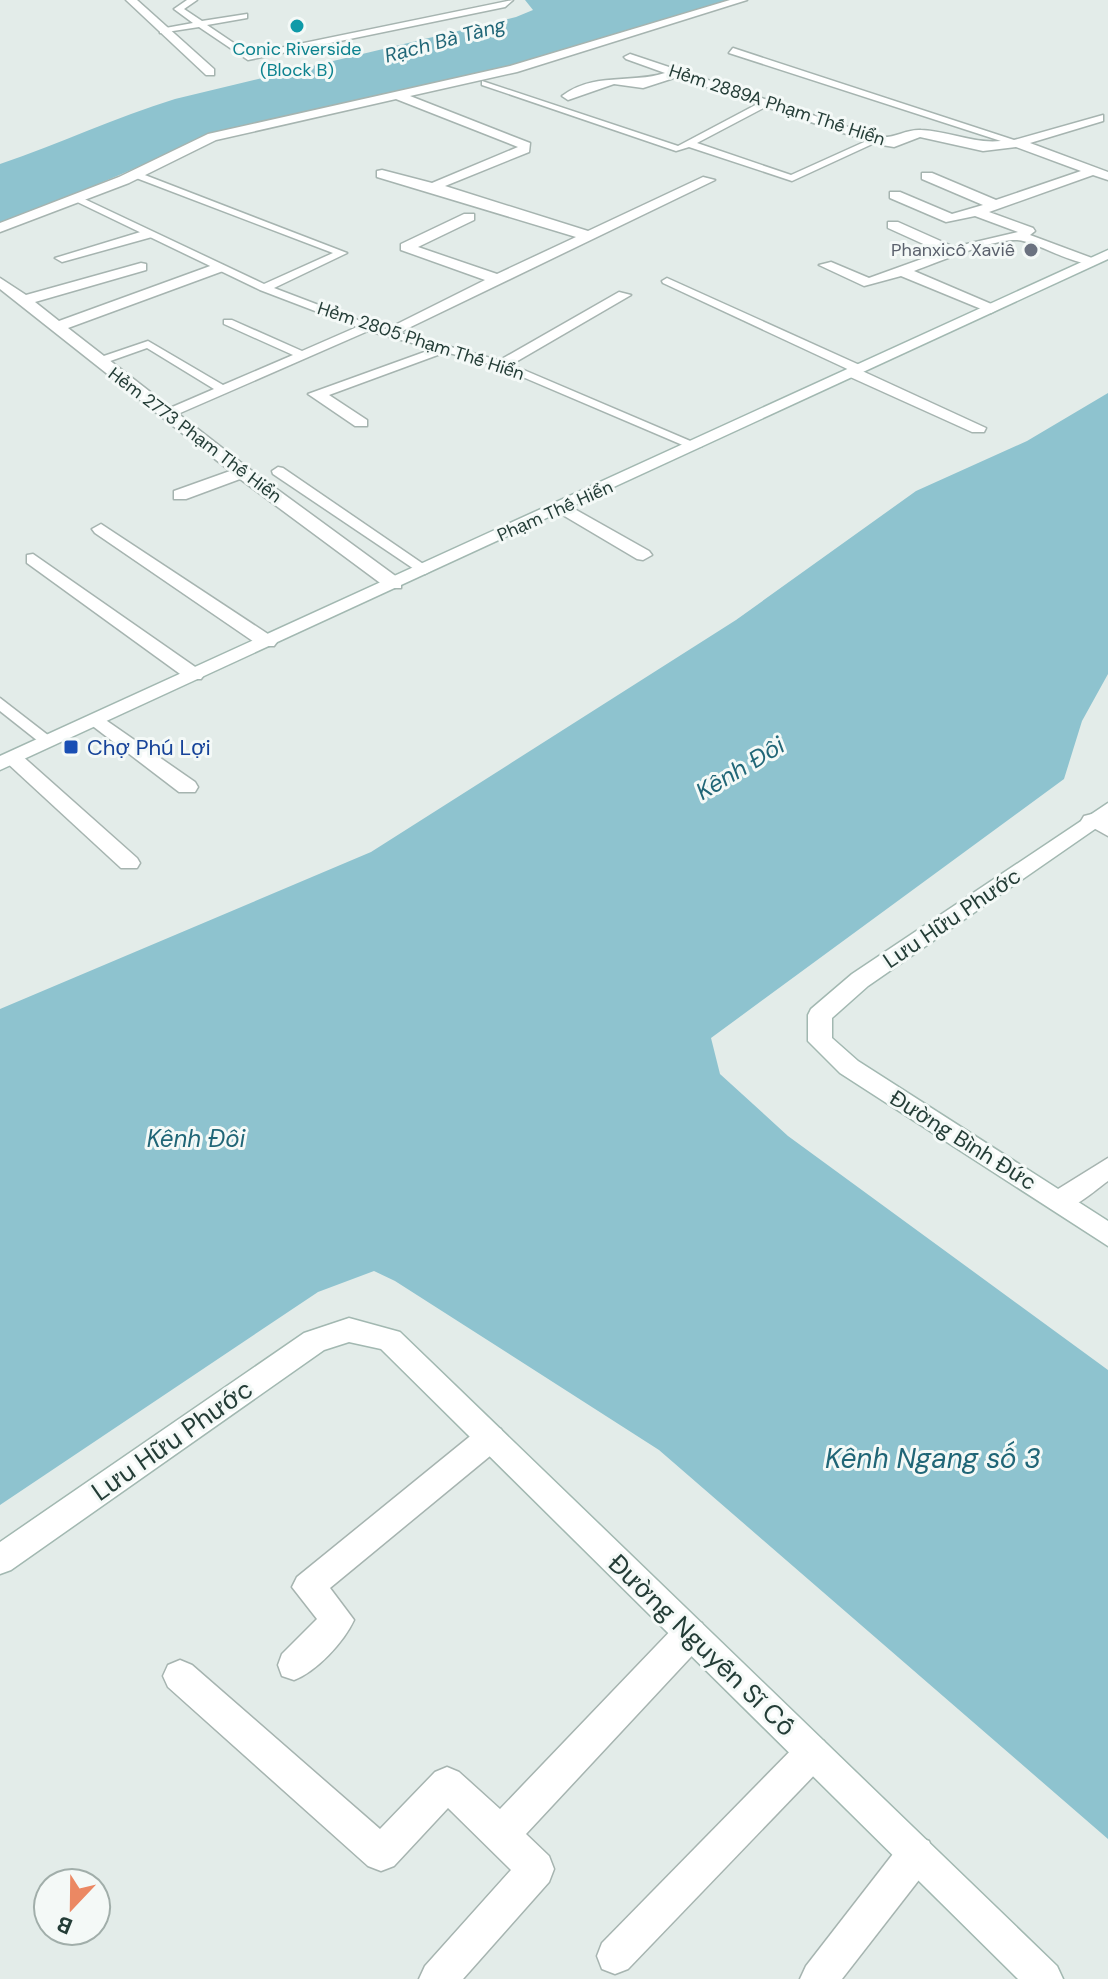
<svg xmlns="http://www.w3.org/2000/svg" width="1108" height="1979" font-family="'DM Sans',sans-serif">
<rect width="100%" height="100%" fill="#e3ece9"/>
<g fill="#8ec3cf">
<path d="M525,0h207l-281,83 -231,49 -220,94v-62c59,-20 116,-47 175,-65l341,-82 17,-7z"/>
<polygon points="1108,393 1108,674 1082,721 1064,779 711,1038 720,1074 788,1136 1108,1370 1108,1839 659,1450 395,1281 374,1271 318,1292 0,1505 0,1009 371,852 736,620 916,491 1027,441"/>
</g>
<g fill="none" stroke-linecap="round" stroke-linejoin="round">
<defs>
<g id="lane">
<polygon points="187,0 197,0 184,9 202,21 247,14 247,18 207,25 250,54 513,0 505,7 248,60 199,27 160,33 160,29 193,23 174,9"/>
<polygon points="482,81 678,146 763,101 769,101 769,105 697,143 791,175 873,138 881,140 792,181 689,147 676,151 482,85"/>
<polygon points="131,172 137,172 347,253 274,288 371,325 505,362 702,446 692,449 497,366 368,331 171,417 163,417 163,411 214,389 147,348 99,365 95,363 95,359 148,341 223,385 293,355 224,324 224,320 232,320 302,351 357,327 260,290 69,198 78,196 264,284 333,253 131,176"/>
<polygon points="667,278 864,367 866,370 856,373 663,283 662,281"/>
<polygon points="278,467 283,468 432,570 425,574 420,573 273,474 272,471"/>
<polygon points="0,698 53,739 56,742 53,745 43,745 0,711"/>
</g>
<g id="street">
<polygon points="126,0 137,0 214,69 214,75 206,75"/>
<polygon points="730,0 747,0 517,72 410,96 530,143 529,152 445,186 588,231 703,177 715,180 392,336 379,333 485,280 401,250 401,244 464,214 474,214 474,220 418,247 497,274 576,237 377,177 377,171 382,170 432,183 518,147 396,99 216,140 129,183 0,232 0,223 119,177 208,134 510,66"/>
<path d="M733,48l281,92 89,-25v6l-73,22 78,29v8l-15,-5 -104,37 44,16 2,3 -5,4 70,26c-15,12 -63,-20 -83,-21 -24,-1 -79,22 -103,31l82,35 2,3 -7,4 -90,-37 -37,10 -45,-21 12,-3 38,16 72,-26 -53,-24v-6h10l56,25 64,-15 -43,-16 -29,6 -56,-24v-6h10l52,22 31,-9 -61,-26v-6h10l64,27 85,-29 -65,-24 -33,4 -63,-14 -26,10 -18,-3 -199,-67 -34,11 -29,-4 -46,16 -6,-4c31,-24 69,-12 103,-23l-39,-14 -2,-2 6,-3 248,83c17,2 27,-8 43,-7 28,1 52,14 80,11l-272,-88z"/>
<polygon points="147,230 154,234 152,237 62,262 55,258"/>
<polygon points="141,263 146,264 146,270 35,302 59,321 213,265 223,265 223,271 68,328 248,468 401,580 401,588 387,588 240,479 186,499 174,499 174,491 230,471 0,289 0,278 26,295"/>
<polygon points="619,292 631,295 507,367 493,364"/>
<polygon points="441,346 454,349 329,395 367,420 367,426 355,426 308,394"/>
<polygon points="848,370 860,370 986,428 984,432 972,432 848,376"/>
<polygon points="562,502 649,551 652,555 643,560 637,559 556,511 553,507"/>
<polygon points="101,524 274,638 277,642 274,646 260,646 95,533 92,529"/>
<polygon points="33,554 201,671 204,675 201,679 187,679 27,563 27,555"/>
<polygon points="97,714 195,782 198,787 195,792 179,792 90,724 87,720"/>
<polygon points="13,752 20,754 137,858 140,863 137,868 121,868 6,762 3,758 6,754"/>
<polygon points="1092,814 1108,820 1108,836 1081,821 1084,816"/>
<path d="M1108,1158v23c-17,12 -38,34 -58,27l-4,-7 4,-7z"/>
<path d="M490,1425l11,4 4,9 -4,9 -171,141 24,32c-10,22 -38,52 -60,60l-12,-4 -4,-11 4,-11 35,-35 -25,-32 5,-10 182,-148z"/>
<polygon points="690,1619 702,1623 706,1634 702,1645 526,1834 549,1856 554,1869 549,1882 463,1979 419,1979 425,1966 511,1870 448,1808 394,1866 381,1871 368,1866 168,1687 163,1676 168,1665 180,1660 192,1665 380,1829 435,1772 447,1767 459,1772 500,1809 678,1623"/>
<polygon points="812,1736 824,1741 829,1753 824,1765 628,1969 615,1974 602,1969 597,1956 602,1943 800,1741"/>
<polygon points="916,1836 929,1841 934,1854 929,1867 842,1979 800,1979 806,1966 903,1841"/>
</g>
<g id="secondary">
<polygon points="1108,250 1108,259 0,770 0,756"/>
<polygon points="1108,803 1108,820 868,986 832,1018 832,1038 858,1061 1108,1221 1108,1246 840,1073 808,1041 808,1015 811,1009 852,974"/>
<polygon points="349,1318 400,1332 1057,1966 1063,1979 1018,1979 381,1349 349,1342 324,1350 11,1570 0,1574 0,1542 304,1333"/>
</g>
</defs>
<use href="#lane" stroke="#a6b4b0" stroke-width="3"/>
<use href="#street" stroke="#a6b4b0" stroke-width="3"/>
<use href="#secondary" stroke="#a2b8b1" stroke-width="3"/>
<use href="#lane" fill="#fff" fill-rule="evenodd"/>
<use href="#street" fill="#fff" fill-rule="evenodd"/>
<use href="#secondary" fill="#fff" fill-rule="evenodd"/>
</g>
<circle fill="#0f9aa8" stroke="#f4f9f7" stroke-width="3" cx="297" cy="26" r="8"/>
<circle fill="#6b7280" stroke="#f4f9f7" stroke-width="3" cx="1031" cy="250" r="8"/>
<rect fill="#1a4fb4" stroke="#f4f9f7" stroke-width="3" x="63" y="739" width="16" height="16" rx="4"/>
<g text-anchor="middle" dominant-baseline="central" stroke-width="6" stroke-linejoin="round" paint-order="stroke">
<g font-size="18" fill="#0d838f" stroke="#f4f9f7">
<text x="297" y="49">Conic Riverside<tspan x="297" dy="21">(Block B)</tspan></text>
</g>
<g font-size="18" fill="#243d37" stroke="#f4f9f7">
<text transform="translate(777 105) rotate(18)">Hẻm 2889A Phạm Thế Hiển</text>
<text transform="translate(421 341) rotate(18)">Hẻm 2805 Phạm Thế Hiển</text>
<text transform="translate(195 435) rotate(37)">Hẻm 2773 Phạm Thế Hiển</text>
<text transform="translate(555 511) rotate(-24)">Phạm Thế Hiển</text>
</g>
<g font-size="18" fill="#5b616d" stroke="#f4f9f7" text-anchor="end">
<text x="1015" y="250">Phanxicô Xaviê</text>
</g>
<g font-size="20" font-style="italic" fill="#206677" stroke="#f4f9f7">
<text transform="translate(445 40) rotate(-15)">Rạch Bà Tàng</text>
</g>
<g font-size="22" fill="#164399" stroke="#f4f9f7" text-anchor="start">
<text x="87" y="747">Chợ Phú Lợi</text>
</g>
<g font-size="22" fill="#243d37" stroke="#f4f9f7">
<text transform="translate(952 918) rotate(-34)">Lưu Hữu Phước</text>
<text transform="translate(963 1140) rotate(32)">Đường Bình Đức</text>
</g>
<g font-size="24" font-style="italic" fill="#206677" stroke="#f4f9f7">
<text transform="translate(740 768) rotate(-31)">Kênh Đôi</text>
<text x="196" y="1138">Kênh Đôi</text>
</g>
<g font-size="26" fill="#243d37" stroke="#f4f9f7">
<text transform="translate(172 1440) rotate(-35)">Lưu Hữu Phước</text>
<text transform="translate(702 1645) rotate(44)">Đường Nguyễn Sĩ Cố</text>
</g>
<g font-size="28" font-style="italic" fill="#206677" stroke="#f4f9f7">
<text x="933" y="1458">Kênh Ngang số 3</text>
</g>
</g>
<g transform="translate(72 1907) rotate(202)"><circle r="38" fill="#f4f9f7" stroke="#a1aeaa" stroke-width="2"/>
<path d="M0-6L14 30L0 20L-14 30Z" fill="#eb8863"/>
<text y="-12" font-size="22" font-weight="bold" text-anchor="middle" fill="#243d37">B</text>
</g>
</svg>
